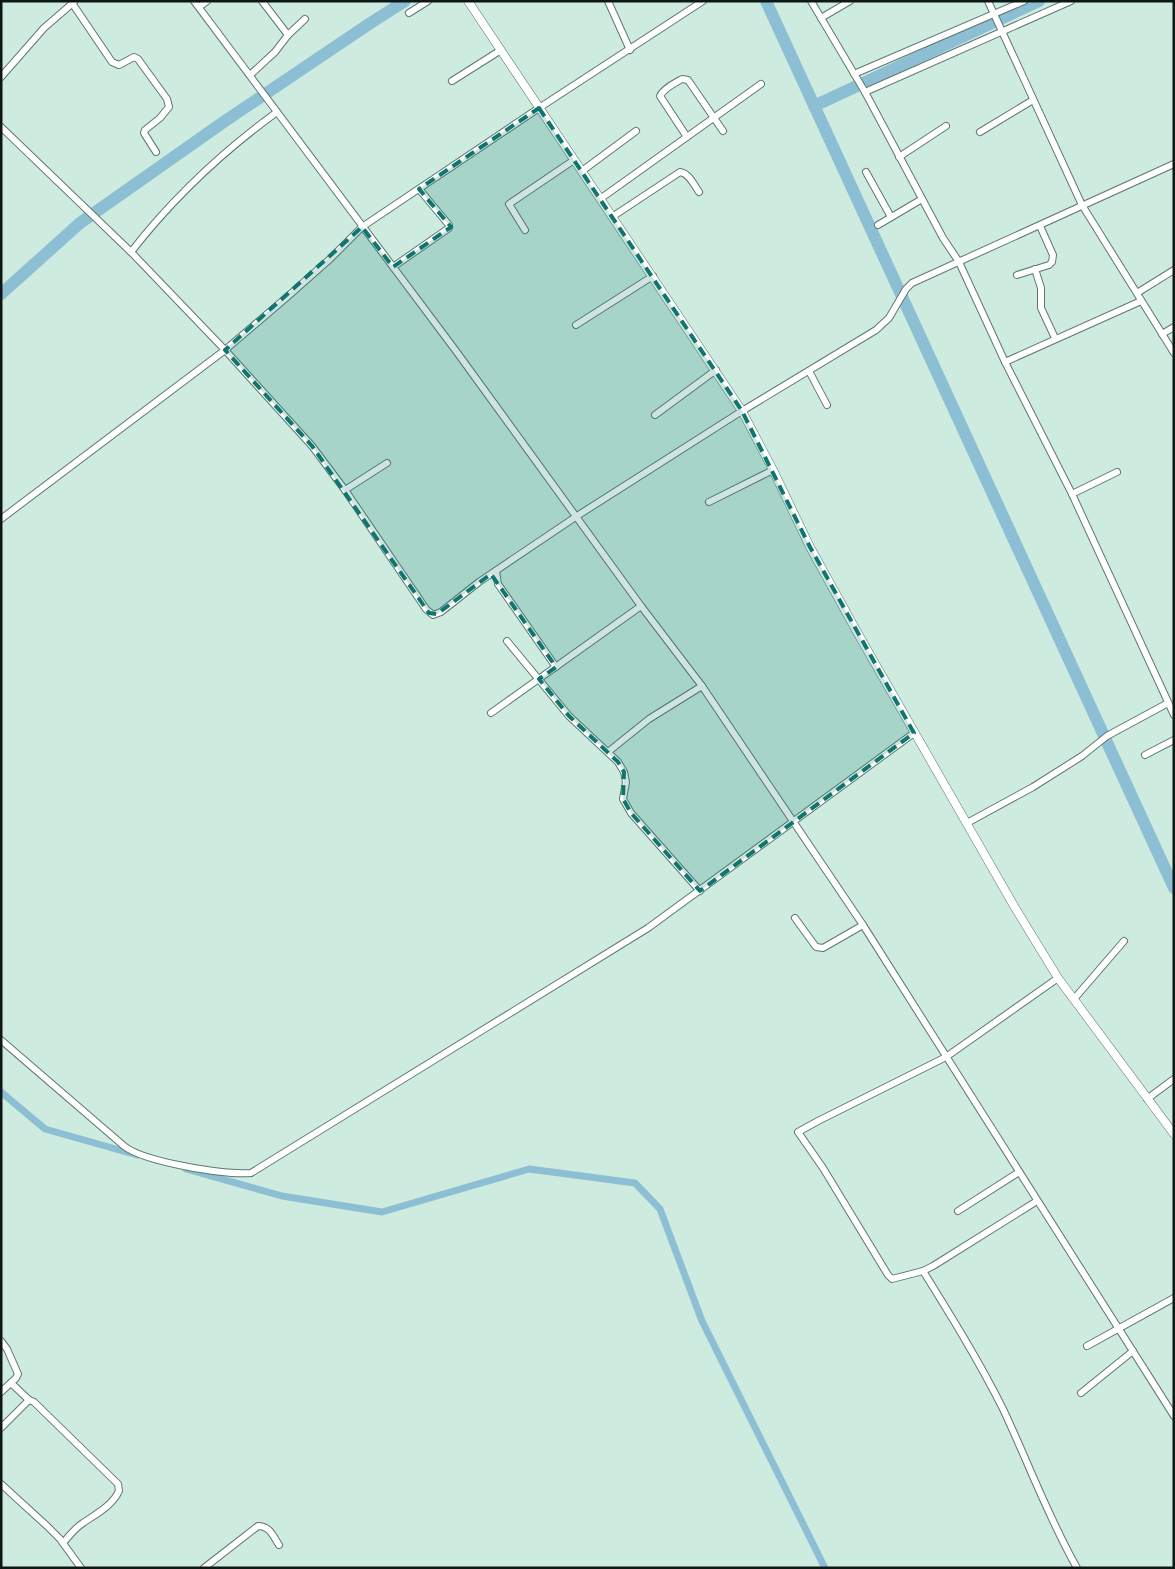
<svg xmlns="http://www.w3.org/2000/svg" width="1175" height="1569" font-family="Arial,sans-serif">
<rect width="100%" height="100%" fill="#ceebe0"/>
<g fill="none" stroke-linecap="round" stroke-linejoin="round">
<g stroke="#8dbfd4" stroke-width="7">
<polyline points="1,1092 45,1129 137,1155"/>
<polyline points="186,1169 282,1196 382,1212 529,1169 635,1183 660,1209 702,1321 825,1568"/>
</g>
<g stroke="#8dbfd4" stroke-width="12">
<polyline points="766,1 1174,888"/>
<polyline points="814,106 1039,1"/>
<polyline points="1,294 80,223 225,121 369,24 405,1"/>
</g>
<defs>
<g id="minor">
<polyline points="194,1 456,351 641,606 702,686 863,925 1174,1416"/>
<polyline points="262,1 288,35"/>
<polyline points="608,1 630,50"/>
<polyline points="811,1 865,92 943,238 959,262 1005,362 1072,494 1174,715"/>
<polyline points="988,1 1082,205 1174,353"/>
<polyline points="72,3 112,62 119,65 134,57 138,59 167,99 169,107 160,118 145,130 144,133 156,152"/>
<polyline points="199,7 207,1"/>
<polyline points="409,13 428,1"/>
<polyline points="821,18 850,1"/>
<polyline points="854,74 1024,1"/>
<polyline points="250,75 275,52 288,35 305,19"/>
<polyline points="1,77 44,28 74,2"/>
<polyline points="452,81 501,50"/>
<polyline points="865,92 1071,1"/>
<polyline points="1,127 131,252 225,350 312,446 345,490 426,609 433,615 441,612 479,582 577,516 742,411 876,330 889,318 906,289 912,283 1174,164"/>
<polyline points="980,132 1033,100"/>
<path d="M687,137l-27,-41c4,-8 15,-13 22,-17l6,1 35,51"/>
<polyline points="899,157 946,126"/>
<polyline points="582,171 636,131"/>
<polyline points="866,172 891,217"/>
<polyline points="600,199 761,84"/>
<path d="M612,217l68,-45c9,1 14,13 19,20"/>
<polyline points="878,225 922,199"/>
<polyline points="525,230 509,204 574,160"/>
<path d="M131,252c42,-54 91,-100 146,-140"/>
<polyline points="393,267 449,228 449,225 419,189"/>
<polyline points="1035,269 1041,288 1041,308 1055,338"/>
<polyline points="1017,275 1049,265 1052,262 1053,255 1040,226"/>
<polyline points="1137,293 1174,270"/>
<polyline points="576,325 653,276"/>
<polyline points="1162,334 1174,327"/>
<polyline points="1005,362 1141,301"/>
<polyline points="809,371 827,405"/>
<polyline points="655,415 716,370"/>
<polyline points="345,490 387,463"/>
<polyline points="1072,494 1117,472"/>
<polyline points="709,502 773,470"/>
<polyline points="1,519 225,350 286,298 330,259 362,227 539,108 703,1"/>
<polyline points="496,571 498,584 556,667"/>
<polyline points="507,641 569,716 618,762 624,772 626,782 623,799 631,813 700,891"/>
<polyline points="491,713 641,606"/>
<polyline points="608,752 649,719 702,686"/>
<polyline points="1145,755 1174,740"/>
<polyline points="967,823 1033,787 1082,756 1107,736 1168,703"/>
<polyline points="795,918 816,947 823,948 863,925"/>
<polyline points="1074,999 1124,941"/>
<path d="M1,1040l123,106c20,16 100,29 127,27l397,-245 266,-195"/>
<polyline points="1147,1099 1174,1079"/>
<polyline points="1037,1201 933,1266 923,1271 892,1279 888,1275 823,1168 798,1132 818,1121 946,1057 1058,978"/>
<polyline points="958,1211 1019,1172"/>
<path d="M923,1271c28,45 56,90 80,138 25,53 45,108 74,159"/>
<polyline points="1,1341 7,1349 18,1374 16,1378 1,1392"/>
<polyline points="1087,1346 1174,1298"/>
<polyline points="11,1383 29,1400"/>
<polyline points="1081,1393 1133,1351"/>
<path d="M1,1428l28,-28 5,2 84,82 1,7c-7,15 -23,23 -36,32 -8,5 -14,13 -20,20"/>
<polyline points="1,1484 47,1526 60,1539 81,1568"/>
<path d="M204,1568l54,-42c12,0 15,10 21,19"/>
</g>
<polyline id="tertiary" points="468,1 742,411 773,470 810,547 857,632 1014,906 1058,978 1174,1134"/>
</defs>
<use href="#minor" stroke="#5e786f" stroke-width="8"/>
<use href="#tertiary" stroke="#5e786f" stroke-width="9"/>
<use href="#minor" stroke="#fff" stroke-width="6"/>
<use href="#tertiary" stroke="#fff" stroke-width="8"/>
</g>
<path fill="#0f766e" fill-opacity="0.2" stroke="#0f766e" stroke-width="4" stroke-dasharray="10 6" stroke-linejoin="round" d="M539,108l203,303 68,136 104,186 -214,158 -69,-78 -8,-14 1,-27 -6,-10 -49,-46 -30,-37 17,-12 -65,-93 -54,40 -8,-1 -117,-167 -87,-96 137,-123 31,40 58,-40 -32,-38z"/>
<rect width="1175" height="1569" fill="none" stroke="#0d1714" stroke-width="5"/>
</svg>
